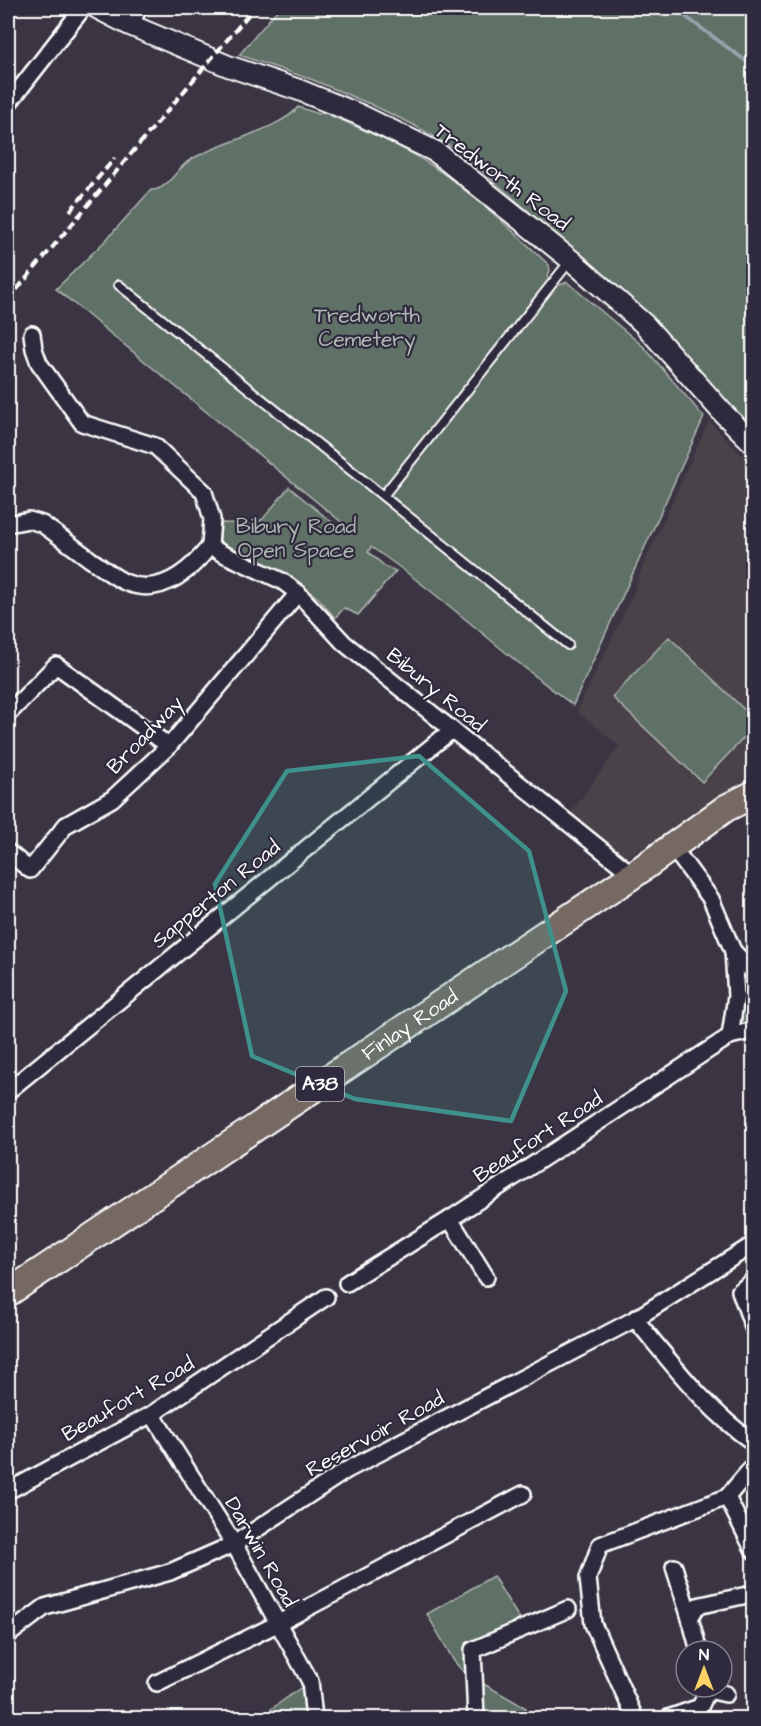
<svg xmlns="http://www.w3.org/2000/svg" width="761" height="1726" font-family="'Architects Daughter',sans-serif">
<rect width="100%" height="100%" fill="#3b3543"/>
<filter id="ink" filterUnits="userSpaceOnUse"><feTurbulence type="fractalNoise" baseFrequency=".0167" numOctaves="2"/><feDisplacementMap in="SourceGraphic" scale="12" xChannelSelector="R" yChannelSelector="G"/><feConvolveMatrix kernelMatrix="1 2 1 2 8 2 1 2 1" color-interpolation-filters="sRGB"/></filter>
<g filter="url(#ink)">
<polygon fill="#49424a" points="709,421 753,467 753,774 668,834 628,856 620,854 570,814 619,746 577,711 634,592 642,568"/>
<g fill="#5f6f66" stroke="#afb7b2" stroke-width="1.5">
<polygon points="279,8 753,8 753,430 724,401 675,342 645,311 457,150 412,124 370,104 313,80 239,55"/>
<path d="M298,107l21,7 4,-2c37,17 76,32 111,55 41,28 79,64 115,98l1,6 -3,5 13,9 7,-3 77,65 60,70 -131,288c-69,-50 -131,-110 -202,-158l-3,5 18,15 10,4 -38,44 -14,-7 -9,10 -16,-19 -30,-24 -68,-32 -2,-5 3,-15 30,1 11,-5 26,-32 56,46 5,-4 -294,-240 50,-49 45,-50c16,1 26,-22 39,-30 25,-16 92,-31 108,-53z"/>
<polygon points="669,637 753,718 753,728 702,782 612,697"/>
<polygon points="742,974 745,974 753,982 753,1023 741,1026 739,1024 742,1007"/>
<polygon points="493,1576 525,1628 473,1650 475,1679 526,1708 526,1718 476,1718 475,1690 466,1675 454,1661 427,1614"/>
<polygon points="310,1681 314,1718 259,1718"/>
</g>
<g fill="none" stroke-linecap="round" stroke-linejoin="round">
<polyline stroke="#94a3ab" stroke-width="4" points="674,8 754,67"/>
<defs>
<g id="service">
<polyline points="119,285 383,496"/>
<polyline points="568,645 383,496 570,261"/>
</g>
<g id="minor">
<polyline points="130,25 139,8"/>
<polyline points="8,104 83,8"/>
<polyline points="32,334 34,349 39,363 82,423 155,446 204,492 212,519 210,546 221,553 282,581 298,593 344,643 633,875"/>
<path d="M8,524l21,-4 13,4c17,12 33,24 49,36 11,7 23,18 36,23 34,13 63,-12 83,-37"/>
<polyline points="8,714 56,665 169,746"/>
<polyline points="8,852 30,870 66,825 112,799 169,746 298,593"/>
<polyline points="677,853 711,899 733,951 754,973"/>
<polyline points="730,1036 736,996 733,951"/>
<polyline points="8,1091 452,730"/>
<polyline points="450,1219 486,1277"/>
<polyline points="751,1282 740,1291 754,1330"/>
<polyline points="347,1283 450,1219 730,1036 754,1030"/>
<path d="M635,1319c36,43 72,92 119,124"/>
<polyline points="152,1414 234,1544 310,1681 314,1718"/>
<polyline points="8,1491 152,1414 326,1297"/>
<polyline points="727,1497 754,1551"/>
<polyline points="674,1567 690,1618"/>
<polyline points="8,1635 45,1607 170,1572 234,1544 347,1470 635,1319 754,1244"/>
<polyline points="699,1651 690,1618 697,1606 747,1595"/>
<polyline points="157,1683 277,1624 523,1494"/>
<polyline points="708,1690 726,1694"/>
<polyline points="476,1718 473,1650 568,1609"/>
<polyline points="635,1718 593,1624 588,1578 600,1545 727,1497 754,1465"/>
<polyline points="668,1718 700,1707 708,1690 708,1687"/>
</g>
<polyline id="tertiary" points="97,8 130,25 228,66 299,90 358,114 436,152 571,260 644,324 723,413 754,444"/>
<g id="trunk">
<path id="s1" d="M8,1293l625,-418 93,-67 28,-14"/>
</g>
</defs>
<use href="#service" stroke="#fff" stroke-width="12"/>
<use href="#minor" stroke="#fff" stroke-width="20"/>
<use href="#tertiary" stroke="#fff" stroke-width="24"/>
<use href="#trunk" stroke="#fff" stroke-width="30"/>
<use href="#service" stroke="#2f2a3d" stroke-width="8"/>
<use href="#minor" stroke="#2f2a3d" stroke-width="15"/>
<use href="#tertiary" stroke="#2f2a3d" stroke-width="20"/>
<use href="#trunk" stroke="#766964" stroke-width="26"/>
<g stroke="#fff" stroke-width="4" stroke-dasharray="9 4.5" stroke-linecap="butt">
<polyline points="70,211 115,158"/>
<polyline points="8,300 254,8"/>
</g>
</g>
</g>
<path fill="#3f918b" fill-opacity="0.2" stroke="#3f918b" stroke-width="4.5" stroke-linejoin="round" d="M419,756l110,95 37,140 -55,130 -156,-22 -103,-43 -37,-172 72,-113z"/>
<g text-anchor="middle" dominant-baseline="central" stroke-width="4.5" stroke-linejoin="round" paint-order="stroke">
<rect fill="#2f2a3d" stroke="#c1bfc5" stroke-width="1.5" x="296" y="1067" width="48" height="34" rx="4.5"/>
<g font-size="20" font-weight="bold" fill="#fff">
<text x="320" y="1084">A38</text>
</g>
<g font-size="21" fill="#fff" stroke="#2f2a3d">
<text transform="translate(502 177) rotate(37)">Tredworth Road</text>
<text transform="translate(436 690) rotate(39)">Bibury Road</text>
<text transform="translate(145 735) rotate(-46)">Broadway</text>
<text transform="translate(216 894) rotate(-39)">Sapperton Road</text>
<text stroke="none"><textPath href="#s1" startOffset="483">Finlay Road</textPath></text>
<text transform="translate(538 1137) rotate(-33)">Beaufort Road</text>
<text transform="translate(128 1399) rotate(-30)">Beaufort Road</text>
<text transform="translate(375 1434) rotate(-29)">Reservoir Road</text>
<text transform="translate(261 1552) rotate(60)">Darwin Road</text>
</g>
<g font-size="21" fill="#afb7b2" stroke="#2f2a3d">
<text x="367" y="315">Tredworth<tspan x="367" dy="24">Cemetery</tspan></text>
<text x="296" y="526">Bibury Road<tspan x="296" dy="24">Open Space</tspan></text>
</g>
</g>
<rect width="761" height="1726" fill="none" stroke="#2f2a3d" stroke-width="30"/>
<rect x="15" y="15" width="731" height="1696" fill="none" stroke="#fff" stroke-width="2" filter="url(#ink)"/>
<g transform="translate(704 1669)"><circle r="28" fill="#2f2a3d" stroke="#827f8b" stroke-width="1.5"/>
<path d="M0-4.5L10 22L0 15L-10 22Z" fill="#ffd166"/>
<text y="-9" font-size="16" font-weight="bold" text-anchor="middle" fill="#ffffff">N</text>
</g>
</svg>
